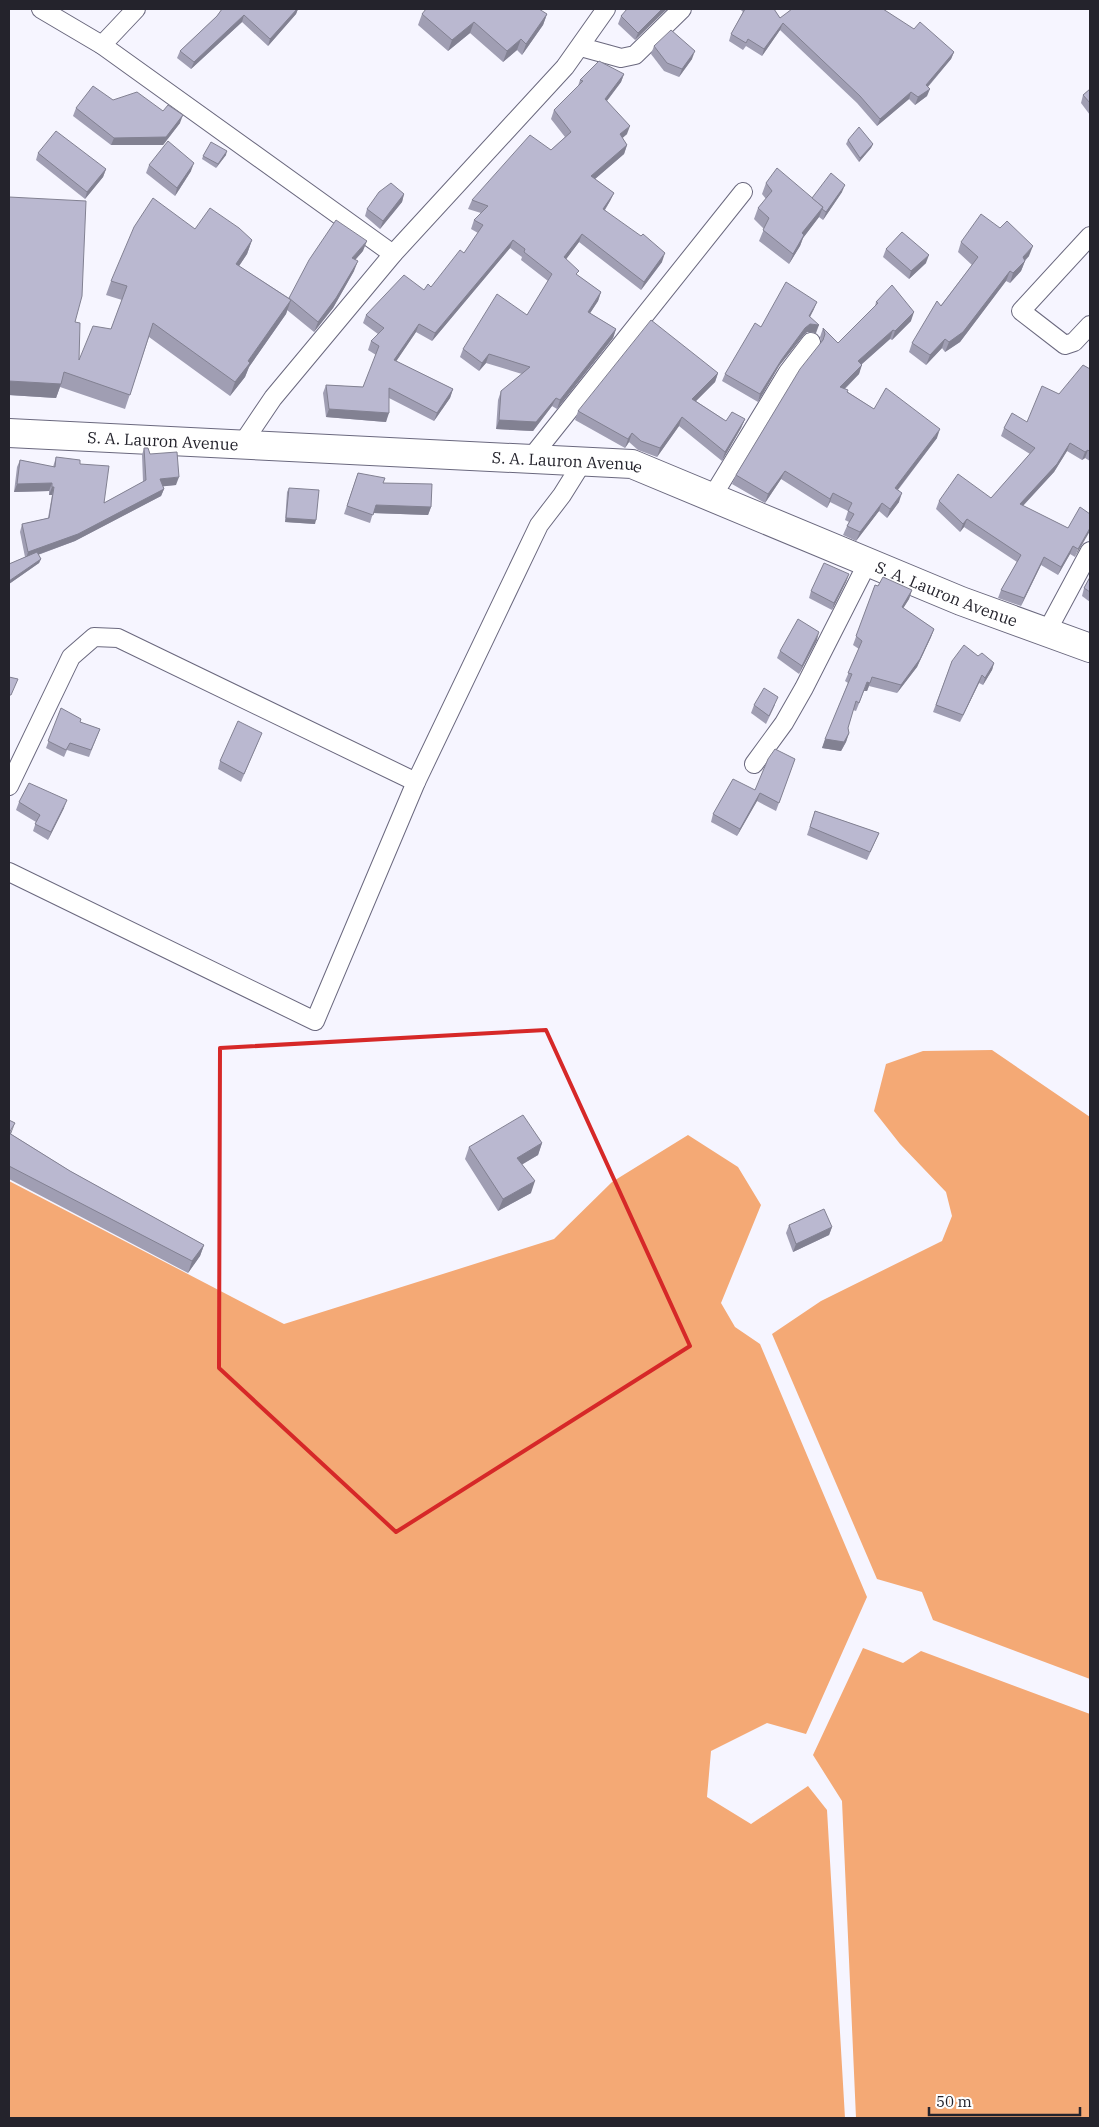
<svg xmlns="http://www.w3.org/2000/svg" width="1099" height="2127" font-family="'IBM Plex Serif',serif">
<rect width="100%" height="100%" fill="#f6f5ff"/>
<g fill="#f4a975">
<polygon points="992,1050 1090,1117 1090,1679 933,1620 922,1592 877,1579 772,1334 821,1301 942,1241 952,1216 946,1192 900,1144 874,1111 886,1064 923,1051"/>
<polygon points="688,1135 738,1167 761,1205 721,1303 735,1327 760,1344 867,1597 806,1734 767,1723 711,1751 707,1797 751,1824 808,1786 827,1810 845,2118 9,2118 9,1181 284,1324 554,1239 612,1182"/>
<polygon points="863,1648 903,1663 921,1651 1090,1714 1090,2118 856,2118 842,1801 813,1755"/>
</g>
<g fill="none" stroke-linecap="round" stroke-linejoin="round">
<defs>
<g id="street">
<polyline points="41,9 102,45 393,254"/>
<polyline points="102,45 136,9"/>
<polyline points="581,47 621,58 635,55 682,9"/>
<polyline points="1090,236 1021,311 1065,345 1074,342 1090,325"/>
<polyline points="242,444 273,398 393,254 565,67 606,9"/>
<polyline points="530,459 743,192"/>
<polyline points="712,497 788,372 811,342"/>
<polyline points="1046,633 1090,551"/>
<polyline points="754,764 784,723 804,688 868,562"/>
<polyline points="9,786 71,657 94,637 118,638 416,782"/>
<polyline points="9,872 315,1021 416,782 539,525 562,495 582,463"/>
</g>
<g id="highway">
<path id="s1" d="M9,433l623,31 329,137 129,47"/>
</g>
</defs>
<use href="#street" stroke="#6a687e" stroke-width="20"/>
<use href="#highway" stroke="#6a687e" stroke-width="30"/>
<use href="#street" stroke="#fff" stroke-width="18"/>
<use href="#highway" stroke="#fff" stroke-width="28"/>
</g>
<g fill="#a09eb3">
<polygon points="222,9 298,9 296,14 268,46 242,22 191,69 177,58 180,51 217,16"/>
<polygon points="667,9 635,40 618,24 621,16"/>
<polygon points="740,9 774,9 780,18 914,29 954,52 951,59 928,87 927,96 915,105 909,99 877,126 857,103 780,30 762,56 746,46 743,50 729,41 731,34 743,12"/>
<polygon points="422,14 547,14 543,25 522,55 517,50 503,62 470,33 448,51 418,25"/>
<polygon points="654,46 692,59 679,77 664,71 651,54"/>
<polygon points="624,74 621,82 607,101 627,134 622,138 627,145 624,154 595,179 614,193 610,201 605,210 662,262 641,290 579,242 566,259 577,275 601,292 598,301 590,313 616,329 613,338 557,409 552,406 533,431 496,429 498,400 501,391 522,374 486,363 479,371 460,357 463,349 527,315 548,281 521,260 522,257 510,248 432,341 416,332 396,361 453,389 450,398 434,421 389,398 386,422 326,417 323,393 326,385 363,387 376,355 368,350 371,341 378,334 363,323 366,315 431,287 464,253 478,233 471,229 474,220 481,213 468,209 472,200 551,150 565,137 551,119 554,110 578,86 580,80"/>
<polygon points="1090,89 1090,115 1081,103 1083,95"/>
<polygon points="113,100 180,123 163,145 111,145 73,116 76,108"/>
<polygon points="848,140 873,144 871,148 859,162 846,144"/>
<polygon points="38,153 106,169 103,177 85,199 36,160"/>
<polygon points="226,155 216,168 202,159 203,156"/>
<polygon points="149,165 191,171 175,196 146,173"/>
<polygon points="766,183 812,198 842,192 823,220 819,217 803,238 800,246 789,264 759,241 764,229 754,219 758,208 766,199 762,194"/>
<polygon points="404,194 402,202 380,229 365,216 367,209"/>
<polygon points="9,197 75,322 79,360 111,329 122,300 106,295 111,281 195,229 252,240 247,254 239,266 289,298 363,251 355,260 354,271 333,308 314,332 287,310 286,314 249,367 245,377 230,396 149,337 125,409 60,387 56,398 9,395"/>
<polygon points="961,242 1029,256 1025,261 1021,271 1010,283 1006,281 960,342 945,352 942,348 926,365 909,352 912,343 972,265 958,252"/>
<polygon points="886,249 926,263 909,279 883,257"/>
<polygon points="876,302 911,321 892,340 890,339 861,365 859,374 845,389 848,392 874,409 937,438 898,490 899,502 887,518 879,511 856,541 843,535 847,526 849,522 845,520 848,511 830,502 827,508 781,479 765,503 732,484 736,475 821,342 820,337 823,328 838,343 875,306"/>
<polygon points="814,309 810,317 816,333 807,332 803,336 779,366 758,402 722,381 725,374 761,327"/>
<polygon points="1090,369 1090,461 1085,458 1082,460 1067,451 1054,472 1023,506 1068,528 1090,514 1075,557 1070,554 1058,575 1041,565 1021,606 998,598 1001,590 1017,562 964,527 960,532 936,509 939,501 991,498 1030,454 1001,436 1004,428 1027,422 1059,394"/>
<polygon points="718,373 715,382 696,401 726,421 745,419 741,428 722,461 679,426 657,457 638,450 629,442 625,448 575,420 578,411"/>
<polygon points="144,448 176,485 163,486 164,489 161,496 75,541 38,555 41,559 39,563 9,584 9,564 25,557 20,532 22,524 48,518 52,495 49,495 49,491 14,492 17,467 20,460 53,467 56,457 80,464 104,503 143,482 142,455"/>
<polygon points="358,473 383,483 431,507 428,515 373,513 370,523 344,514"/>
<polygon points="289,488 315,524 285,522 287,492"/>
<polygon points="849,574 846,582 832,610 809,598 811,591"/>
<polygon points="1090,577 1090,602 1082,596 1084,588"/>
<polygon points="875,585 878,586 912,590 909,599 903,608 934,629 931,637 917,667 897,693 869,686 867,691 864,691 856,711 853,710 848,728 849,733 846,742 841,751 822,748 848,683 845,681 859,649 853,645"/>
<polygon points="817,640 799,674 777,658 780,651"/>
<polygon points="978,656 994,663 992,670 983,685 979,683 960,722 933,712 952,661"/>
<polygon points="754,705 775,705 766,724 751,713"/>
<polygon points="61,708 80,722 100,729 89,757 67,750 64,757 46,748"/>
<polygon points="259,740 241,782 218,769 220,761"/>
<polygon points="795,759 776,811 757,801 737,836 711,822 713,814 755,790"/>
<polygon points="19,802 64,808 48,840 33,831 36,822 16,810"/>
<polygon points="815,811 879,833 867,860 807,835"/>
<polygon points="9,1120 11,1134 70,1171 204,1245 200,1256 188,1273 9,1179"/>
<polygon points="542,1143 538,1155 522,1164 531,1193 498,1211 465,1159 469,1147"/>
<polygon points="789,1225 832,1227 829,1235 793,1252 786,1233"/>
</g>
<g fill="#828192">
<polygon points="297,9 298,9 296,14 268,46 270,39"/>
<polygon points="662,9 667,9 635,40 638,33"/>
<polygon points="547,14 543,25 522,55 526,44"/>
<polygon points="244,15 242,22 191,69 194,62"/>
<polygon points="474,22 470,33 448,51 452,40"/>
<polygon points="783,23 780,30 762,56 764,49"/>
<polygon points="521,39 517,50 503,62 507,51"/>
<polygon points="695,51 692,59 679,77 682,69"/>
<polygon points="954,52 951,59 923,92 926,85"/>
<polygon points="624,74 621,82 602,107 605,99"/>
<polygon points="930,89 927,96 915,105 918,97"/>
<polygon points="911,92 909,99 877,126 880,119"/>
<polygon points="183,115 180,123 163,145 111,145 114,138"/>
<polygon points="630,126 627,134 617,143 620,134"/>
<polygon points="873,144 871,148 859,162 860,158"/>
<polygon points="627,145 624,154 588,185 591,176"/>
<polygon points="227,151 226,155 216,168 218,164"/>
<polygon points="194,163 191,171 175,196 177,188"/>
<polygon points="106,169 103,177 85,199 87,192"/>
<polygon points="845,185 842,192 823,220 826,212"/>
<polygon points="614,193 610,201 600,217 603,209"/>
<polygon points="404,194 402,202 380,229 383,221"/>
<polygon points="823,207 819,217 803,238 800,246 789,264 802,233"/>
<polygon points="582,234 579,242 561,266 564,257"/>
<polygon points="252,240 247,254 231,278 236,264"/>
<polygon points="513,240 510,248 432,341 435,333"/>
<polygon points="367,241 363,251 348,268 352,258"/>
<polygon points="1033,246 1029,256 1019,266 1023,257"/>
<polygon points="665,253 662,262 641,290 644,282"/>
<polygon points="929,255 926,263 909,279 911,271"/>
<polygon points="358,261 354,271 333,308 314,332 318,322"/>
<polygon points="1025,261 1021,271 1010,283 1013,273"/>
<polygon points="1010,271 1006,281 960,342 945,352 949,342"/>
<polygon points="601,292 598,301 585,321 588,312"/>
<polygon points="291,300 286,314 249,367 245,377 230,396 235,382 248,361"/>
<polygon points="817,302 814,309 806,324 809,316"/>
<polygon points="914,312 911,321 892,340 895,331"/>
<polygon points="419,324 416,332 391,369 394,360"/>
<polygon points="810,324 819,325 816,333 807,332 803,336 779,366 758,402 760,394 782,359 805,328"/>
<polygon points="616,329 613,338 557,409 560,400"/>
<polygon points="893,330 890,339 855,370 858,361"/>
<polygon points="945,339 942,348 926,365 930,355"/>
<polygon points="489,354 486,363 479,371 482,363"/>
<polygon points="862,365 859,374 837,396 840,387"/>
<polygon points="718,373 715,382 689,408 692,399"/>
<polygon points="9,381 61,384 56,398 9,395"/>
<polygon points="453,389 450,398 434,421 437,413"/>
<polygon points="556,398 552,406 533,431 496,429 499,420"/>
<polygon points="329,409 389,413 386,422 326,417"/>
<polygon points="682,417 679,426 657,457 660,448"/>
<polygon points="745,419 741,428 722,461 725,452"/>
<polygon points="940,429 937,438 892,497 895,488"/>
<polygon points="632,433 629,442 625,448 628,439"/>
<polygon points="1070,443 1067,451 1054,472 1017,512 1020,504"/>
<polygon points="1088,450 1085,458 1082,460 1085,452"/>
<polygon points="785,471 781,479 765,503 768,494"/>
<polygon points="179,477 176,485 157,487 160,479"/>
<polygon points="52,483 49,491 14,492 17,484"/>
<polygon points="52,487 54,487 52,495 49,495"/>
<polygon points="164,489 161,496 75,541 26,559 28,552"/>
<polygon points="833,493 830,502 827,508 830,499"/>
<polygon points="902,493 899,502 887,518 890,509"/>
<polygon points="882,503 879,511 856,541 860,532"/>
<polygon points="376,505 431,507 428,515 373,513"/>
<polygon points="286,518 316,520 315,524 285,522"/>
<polygon points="967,519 964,527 960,532 963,524"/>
<polygon points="1090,528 1090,531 1075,557 1078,549"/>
<polygon points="1073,546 1070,554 1058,575 1061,567"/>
<polygon points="1044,557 1041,565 1021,606 1024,598"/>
<polygon points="41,559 39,563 9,584 9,581"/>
<polygon points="849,574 846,582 832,610 834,603"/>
<polygon points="912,590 909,599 899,615 902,607"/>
<polygon points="934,629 931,637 917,667 897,693 901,685"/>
<polygon points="819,632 817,640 799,674 802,666"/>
<polygon points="994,663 992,670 983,685 985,678"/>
<polygon points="982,675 979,683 960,722 963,715"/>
<polygon points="867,682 870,683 867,691 864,691"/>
<polygon points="849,733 846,742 841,751 822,748 825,739"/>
<polygon points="760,793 757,801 737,836 740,829"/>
<polygon points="67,800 64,808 48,840 51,832"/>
<polygon points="15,1123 11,1134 9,1135"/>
<polygon points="542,1143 538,1155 513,1170 517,1158"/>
<polygon points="535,1181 531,1193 498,1211 503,1199"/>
<polygon points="832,1227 829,1235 793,1252 796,1244"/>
<polygon points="204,1245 200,1256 188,1273 192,1261"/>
</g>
<g fill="#bab8d0" stroke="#828192">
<polygon points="222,9 297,9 270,39 244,15 194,62 180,51 217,16"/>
<polygon points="426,9 539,9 547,14 526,44 521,39 507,51 474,22 452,40 422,14"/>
<polygon points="627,9 662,9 638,33 621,16"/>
<polygon points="745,9 774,9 780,18 792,9 883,9 914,29 920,22 954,52 926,85 930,89 918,97 911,92 880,119 860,96 783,23 764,49 748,39 746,43 731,34"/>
<polygon points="671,30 695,51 682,69 667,63 654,46"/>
<polygon points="599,61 624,74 605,99 630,126 620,134 627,145 591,176 614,193 603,209 641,236 643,234 665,253 644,282 582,234 564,257 579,271 576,274 601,292 588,312 616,329 560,400 556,398 536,422 499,420 501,391 530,367 489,354 482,363 463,349 497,294 527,315 552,274 524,252 525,249 513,240 435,333 419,324 394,360 453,389 437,413 389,388 389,413 329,409 326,385 363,387 379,346 371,341 384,328 366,315 404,275 424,290 428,284 431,287 460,250 464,253 483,225 474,220 488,206 472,200 530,135 551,150 571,132 554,110 583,81 580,80"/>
<polygon points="93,86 113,100 137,92 163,111 168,105 183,115 166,137 114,138 76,108"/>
<polygon points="1090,89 1090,103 1083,95"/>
<polygon points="859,127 873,144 860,158 848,140"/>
<polygon points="56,131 106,169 87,192 38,153"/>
<polygon points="168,141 194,163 177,188 149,165"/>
<polygon points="211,142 227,151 218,164 203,156"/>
<polygon points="777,168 823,207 802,233 804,235 793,254 763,230 769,218 758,208 772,191 766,183"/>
<polygon points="831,173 845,185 826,212 822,209 823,207 812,198"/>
<polygon points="391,183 404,194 383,221 367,209 379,192"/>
<polygon points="9,197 86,201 82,296 75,322 80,323 79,360 93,326 111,329 127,286 111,281 134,227 153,198 195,229 210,208 239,228 252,240 236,264 291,300 248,361 250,363 235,382 153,323 130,395 64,372 61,384 9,381"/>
<polygon points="981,214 1000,228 1007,221 1033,246 1023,257 1025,261 1013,273 1010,271 963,332 949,342 945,339 930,355 912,343 937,301 941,306 978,257 961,242"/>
<polygon points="336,220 367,241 352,258 358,261 336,298 318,322 289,298 309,260"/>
<polygon points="902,232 929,255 911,271 886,249"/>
<polygon points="786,282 817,302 809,316 819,325 810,324 805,328 782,359 760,394 725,374 755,323 761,327"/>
<polygon points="892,285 914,312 895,331 893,330 858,361 862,365 840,387 848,390 847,392 874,409 886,388 940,429 895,488 902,493 890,509 882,503 860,532 847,526 854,514 848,511 852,503 833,493 830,499 785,471 768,494 736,475 800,369 823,340 825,334 823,328 838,343 878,303 876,302"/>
<polygon points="651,320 718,373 692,399 726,421 732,412 745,419 725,452 682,417 660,448 641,441 632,433 628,439 578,411"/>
<polygon points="1083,365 1090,369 1090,452 1088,450 1085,452 1070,443 1057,464 1020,504 1068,528 1080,507 1090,514 1090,528 1078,549 1073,546 1061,567 1044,557 1024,598 1001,590 1021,555 967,519 963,524 939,501 958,474 991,498 1035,448 1004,428 1012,413 1027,422 1042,386 1059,394"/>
<polygon points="144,448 148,448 150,454 177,452 179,477 160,479 164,489 78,534 28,552 22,524 49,518 54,487 52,487 52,483 17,484 20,460 55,467 56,457 80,460 80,464 109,466 104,503 146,480"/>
<polygon points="358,473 385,478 383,483 432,484 431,507 376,505 373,515 347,506"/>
<polygon points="289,488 319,490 316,520 286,518"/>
<polygon points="37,552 41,559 9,581 9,564"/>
<polygon points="824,563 849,574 834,603 811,591"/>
<polygon points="883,577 912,590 902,607 934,629 920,659 901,685 872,677 870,683 867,682 859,703 856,701 848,728 849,733 844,742 825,739 852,674 848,673 862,641 856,636 875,585 878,586"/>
<polygon points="1090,577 1090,592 1084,588"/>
<polygon points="798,619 819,632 802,666 780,651"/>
<polygon points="964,645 978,656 982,653 994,663 985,678 982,675 963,715 936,705 952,661"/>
<polygon points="9,677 18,679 11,695 9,695"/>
<polygon points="764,688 778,697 769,716 754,705"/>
<polygon points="61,708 81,719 80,722 100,729 91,750 70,743 66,750 48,741"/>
<polygon points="238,721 262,733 244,774 220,761"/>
<polygon points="775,749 795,759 779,803 760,793 740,829 713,814 733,779 755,790 768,759"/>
<polygon points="29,783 67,800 51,832 35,824 40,815 19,802"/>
<polygon points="815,811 879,833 870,852 810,827"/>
<polygon points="523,1115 542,1143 517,1158 535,1181 503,1199 469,1147"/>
<polygon points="9,1120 15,1123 9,1133 70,1171 204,1245 192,1261 9,1166"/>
<polygon points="824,1209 832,1227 796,1244 789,1225"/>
</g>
<path fill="none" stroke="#d62828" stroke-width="4" stroke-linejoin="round" d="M546,1030l144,316 -294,186 -177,-164 1,-320z"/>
<g text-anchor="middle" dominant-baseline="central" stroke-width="4.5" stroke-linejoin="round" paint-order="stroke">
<g font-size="16" fill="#24232c" stroke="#fff">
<text stroke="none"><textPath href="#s1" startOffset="154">S. A. Lauron Avenue</textPath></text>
<text stroke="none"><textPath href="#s1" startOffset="559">S. A. Lauron Avenue</textPath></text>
<text stroke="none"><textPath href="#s1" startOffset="964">S. A. Lauron Avenue</textPath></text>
</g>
</g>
<rect width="1099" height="2127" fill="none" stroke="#24232c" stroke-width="20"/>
<path d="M929 2107v8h151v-8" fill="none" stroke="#24232c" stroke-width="2.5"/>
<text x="936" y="2107" font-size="15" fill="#24232c" stroke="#ffffff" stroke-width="4" paint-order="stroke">50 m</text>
</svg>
